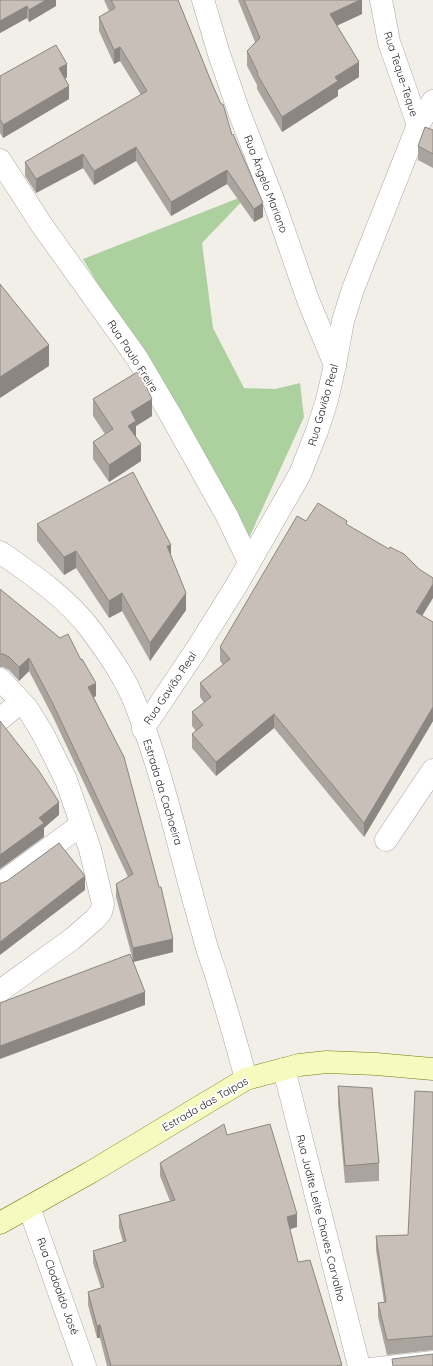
<svg xmlns="http://www.w3.org/2000/svg" width="433" height="1366" font-family="Quicksand,sans-serif">
<rect width="100%" height="100%" fill="#f2efe9"/>
<polygon fill="#add19e" points="249,194 202,243 213,328 244,388 275,389 300,383 304,417 248,540 83,259"/>
<g fill="none" stroke-linecap="round" stroke-linejoin="round">
<defs>
<polyline id="service" points="370,1366 433,1359"/>
<g id="minor">
<polyline points="203,0 219,54 239,112 274,202 308,300 335,365"/>
<polyline points="381,0 389,42 418,125"/>
<polyline points="0,160 41,224 137,358 170,414 227,516 249,562"/>
<path d="M0,552c33,23 67,46 91,78 16,22 34,47 44,73 30,76 46,156 69,234 3,14 9,27 13,41 10,33 20,67 29,101"/>
<polyline points="0,679 27,708 43,734 66,780 90,849 103,904 101,912 94,920 72,939 0,991"/>
<polyline points="0,719 21,702"/>
<polyline points="143,729 196,650 236,586 300,474 317,431 327,400 335,365 343,321 353,289 418,125 433,101"/>
<polyline points="386,840 433,770"/>
<polyline points="0,884 81,825"/>
<polyline points="284,1069 359,1366"/>
<polyline points="29,1207 85,1366"/>
</g>
<polyline id="secondary" points="0,1223 91,1172 246,1079 299,1065 327,1062 376,1064 433,1069"/>
</defs>
<use href="#service" stroke="#a9a9a9" stroke-width="17"/>
<use href="#minor" stroke="#a9a9a9" stroke-width="23"/>
<use href="#secondary" stroke="#707d05" stroke-width="23"/>
<use href="#service" stroke="#fff" stroke-width="16"/>
<use href="#minor" stroke="#fff" stroke-width="22"/>
<use href="#secondary" stroke="#f7fabf" stroke-width="22"/>
</g>
<g fill="#aba49e">
<polygon points="0,0 56,0 56,6 29,22 27,18 0,33"/>
<polygon points="104,0 178,0 232,135 263,217 254,222 227,184 171,216 136,161 94,185 83,168 36,193 25,176 25,162 141,95 120,61 114,64 99,31 99,17 109,11"/>
<polygon points="238,0 362,0 362,14 337,25 359,77 338,90 338,96 282,132 257,89 257,85 247,66 247,51 255,42"/>
<polygon points="0,76 67,77 65,79 69,99 3,138 0,133"/>
<polygon points="433,130 433,168 418,160 418,146"/>
<polygon points="93,399 152,416 136,426 136,438 141,461 109,482 93,459 93,442 105,434 93,416"/>
<polygon points="306,521 347,525 422,616 433,622 433,721 364,837 274,728 216,776 192,748 192,734 196,731 192,726 192,712 204,703 200,697 200,683 223,665 220,661 220,647"/>
<polygon points="37,524 171,555 186,610 150,661 122,611 109,618 76,568 64,575 37,541"/>
<polygon points="0,589 96,696 94,697 173,952 133,962 145,1005 116,897 116,884 128,877 53,717 29,671 19,681 9,670 3,667 0,667"/>
<polygon points="338,1086 379,1163 379,1181 345,1183 338,1104"/>
<polygon points="433,1092 433,1350 387,1355 378,1317 378,1303 384,1302 376,1250 376,1236 408,1235"/>
<polygon points="227,1135 297,1227 290,1229 298,1262 342,1366 107,1366 100,1338 97,1338 88,1305 88,1292 101,1288 93,1263 93,1251 123,1242 119,1228 119,1215 170,1201 160,1176 160,1163"/>
</g>
<g fill="#8b8681">
<polygon points="46,0 56,0 56,6 29,22 29,10"/>
<polygon points="360,0 362,0 362,14 330,29 330,14"/>
<polygon points="27,6 27,18 0,33 0,21"/>
<polygon points="120,47 120,61 114,64 114,50"/>
<polygon points="359,62 359,77 338,90 338,96 282,132 282,117 335,77"/>
<polygon points="67,64 67,77 59,82 59,68"/>
<polygon points="69,86 69,99 3,138 3,125"/>
<polygon points="136,147 136,161 94,185 94,171"/>
<polygon points="83,154 83,168 36,193 36,179"/>
<polygon points="227,170 227,184 171,216 171,202"/>
<polygon points="263,203 263,217 254,222 254,209"/>
<polygon points="49,345 49,366 0,398 0,377"/>
<polygon points="152,399 152,416 136,426 136,438 128,426 131,412"/>
<polygon points="141,444 141,461 109,482 109,465"/>
<polygon points="171,545 171,562 167,546"/>
<polygon points="76,551 76,568 64,575 64,557"/>
<polygon points="433,584 433,598 416,626 416,612"/>
<polygon points="122,593 122,611 109,618 109,601"/>
<polygon points="186,593 186,610 150,661 150,643"/>
<polygon points="29,658 29,671 19,681 19,667"/>
<polygon points="96,683 96,696 88,700 88,687"/>
<polygon points="433,707 433,721 364,837 364,823"/>
<polygon points="274,714 274,728 216,776 216,762"/>
<polygon points="59,802 59,815 44,828 44,837 0,869 0,855 39,818"/>
<polygon points="85,876 85,890 0,955 0,942"/>
<polygon points="173,939 173,952 133,962 133,948"/>
<polygon points="145,992 145,1005 0,1059 0,1046"/>
<polygon points="297,1214 297,1227 287,1230 287,1217"/>
<polygon points="100,1325 100,1338 97,1338 97,1326"/>
</g>
<g fill="#c7bfb8" stroke="#8b8681">
<polygon points="0,0 46,0 29,10 27,6 0,21"/>
<polygon points="111,0 178,0 213,86 221,104 223,104 232,135 233,134 263,203 254,209 227,170 171,202 136,147 94,171 83,154 36,179 25,162 147,91 120,47 114,50 99,17 115,8"/>
<polygon points="244,0 360,0 330,14 359,62 335,77 338,81 282,117 257,74 258,73 247,51 260,38"/>
<polygon points="56,45 67,64 59,68 69,86 3,125 0,119 0,76"/>
<polygon points="425,127 433,130 433,154 418,146"/>
<polygon points="0,284 49,345 0,377"/>
<polygon points="139,371 152,399 131,412 136,421 128,426 141,444 109,465 93,442 113,429 93,399"/>
<polygon points="133,472 171,545 167,546 186,593 150,643 122,593 109,601 76,551 64,557 37,524"/>
<polygon points="318,503 347,521 346,524 389,549 390,547 404,554 419,569 433,578 433,584 416,612 433,622 433,707 364,823 274,714 216,762 192,734 203,725 192,712 211,697 200,683 230,659 220,647 297,516 306,521"/>
<polygon points="0,589 60,638 68,634 81,660 82,659 96,683 88,687 124,757 159,887 161,887 173,939 133,948 116,884 133,874 53,704 29,658 19,667 9,657 3,654 0,654"/>
<polygon points="0,721 39,771 59,802 39,818 44,823 0,855"/>
<polygon points="59,843 85,876 0,942 0,883 2,883 7,881"/>
<polygon points="130,954 145,992 0,1046 0,1003"/>
<polygon points="338,1086 372,1088 379,1163 345,1166"/>
<polygon points="415,1091 433,1092 433,1336 387,1340 378,1303 386,1302 376,1236 408,1235"/>
<polygon points="224,1124 227,1135 270,1124 297,1214 287,1217 298,1262 310,1260 342,1365 336,1366 111,1366 100,1325 97,1326 88,1292 104,1287 93,1251 126,1241 119,1215 175,1200 160,1163"/>
<polygon points="433,1354 433,1366 393,1366 392,1359"/>
</g>
<g text-anchor="middle" dominant-baseline="central" stroke-width="4" stroke-linejoin="round" paint-order="stroke">
<g font-size="11" fill="#222" stroke="#fff">
<text transform="translate(401 74) rotate(72)">Rua Teque-Teque</text>
<text transform="translate(266 184) rotate(69)">Rua Ângelo Mariano</text>
<text transform="translate(133 356) rotate(57)">Rua Paulo Freire</text>
<text transform="translate(323 405) rotate(-74)">Rua Gavião Real</text>
<text transform="translate(170 688) rotate(-56)">Rua Gavião Real</text>
<text transform="translate(163 792) rotate(73)">Estrada da Cachoeira</text>
<text transform="translate(205 1104) rotate(-30)">Estrada das Taipas</text>
<text transform="translate(321 1218) rotate(76)">Rua Judite Leite Chaves Carvalho</text>
<text transform="translate(58 1286) rotate(70)">Rua Clodoaldo José</text>
</g>
</g>
</svg>
